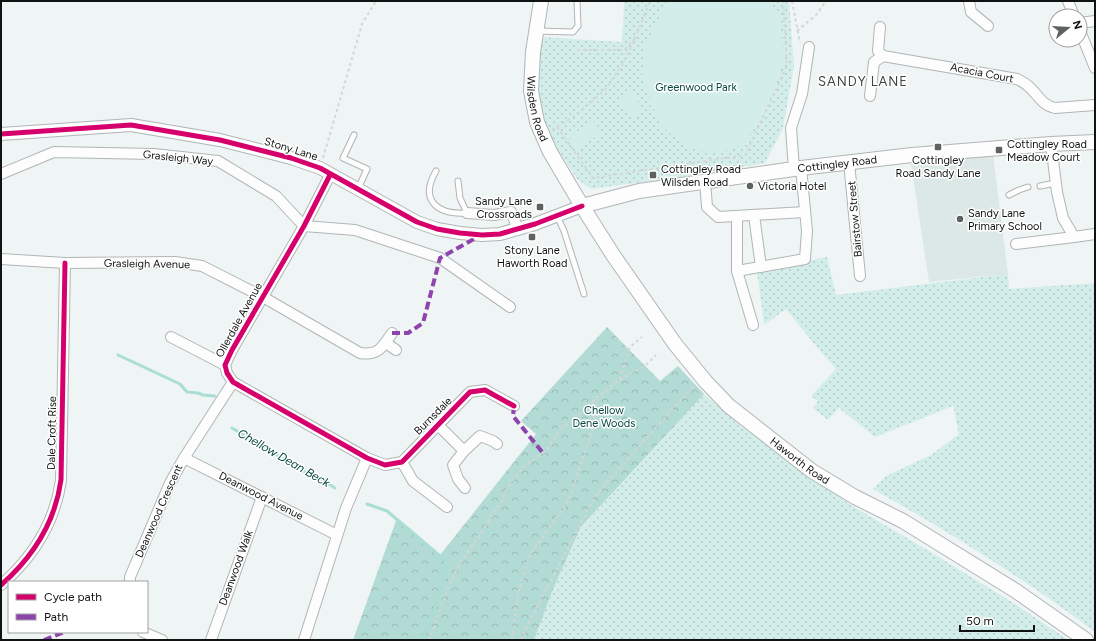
<svg xmlns="http://www.w3.org/2000/svg" width="1096" height="641" font-family="Figtree,sans-serif">
<defs>
<pattern id="green-dots" width="8" height="8" patternUnits="userSpaceOnUse"><rect width="8" height="8" fill="#d3eeea"/><path d="M2 2h.1M6 6h.1" fill="none" stroke="#b4cbc8" stroke-width="1.8" stroke-linecap="round"/></pattern>
<pattern id="forest-crowns" width="20" height="18" patternUnits="userSpaceOnUse"><rect width="20" height="18" fill="#b3dbd5"/><path d="M2 6a3 3 0 1 1 6 0M12 15a3 3 0 1 1 6 0" fill="none" stroke="#99bbb6"/></pattern>
</defs>
<rect width="100%" height="100%" fill="#eff4f4"/>
<polygon fill="#dbe8e6" points="993,154 1008,274 929,282 911,164"/>
<g fill="url(#green-dots)">
<polygon points="624,1 789,1 794,66 783,128 765,163 687,176 591,189 577,179 555,145 543,117 536,84 542,37 622,42"/>
<path d="M827,257l9,38 172,-21 1,15 86,-6v349c-70,-53 -146,-100 -222,-143l13,-13 45,-21 28,-21 -6,-28 -78,31 -36,-29 -11,12 -15,-12 5,-7 -7,-5 25,-27 -20,-23 -30,-37 -22,16 -7,-54z"/>
<polygon points="704,394 742,427 851,505 929,551 1015,604 1067,639 534,640 553,589 581,528"/>
</g>
<polygon fill="url(#forest-crowns)" points="607,327 660,381 678,366 704,394 581,527 553,589 534,640 353,640 397,518 440,555 536,434 521,421"/>
<g fill="#d3eeea">
<polygon points="673,1 771,1 780,20 784,63 762,118 742,145 718,153 688,148 660,125 642,77 645,45 666,5"/>
<polygon points="631,92 644,110 632,119 618,101"/>
<polygon points="593,120 602,132 578,149 569,137"/>
</g>
<g fill="none" stroke-linecap="round" stroke-linejoin="round">
<g stroke="#aaddd4" stroke-width="3">
<polyline points="118,355 180,384 187,392 198,393 203,395 215,396"/>
<polyline points="232,428 305,472 319,478 335,488"/>
<polyline points="367,504 387,511 446,561 448,565 438,601 422,640"/>
</g>
<defs>
<g id="service">
<polyline points="537,31 573,32 578,26 577,1"/>
<polyline points="354,135 343,158 367,169 358,189"/>
<path d="M436,171c-17,29 1,44 31,42l-7,-15 -2,-17"/>
<polyline points="1040,186 1056,183"/>
<polyline points="1009,195 1019,190 1028,187"/>
<polyline points="557,216 564,231 584,294"/>
</g>
<g id="minor">
<polyline points="969,1 971,12 988,26"/>
<polyline points="1068,1 1074,16"/>
<polyline points="1080,23 1095,21"/>
<path d="M880,27l-2,24 5,5 134,23c4,2 8,4 11,7 10,8 13,19 27,22l40,-3"/>
<polyline points="1080,31 1095,68"/>
<polyline points="870,96 874,62 883,56"/>
<polyline points="1051,144 1057,192 1063,218 1074,237 1095,234"/>
<polyline points="849,162 860,276"/>
<polyline points="794,169 791,128 802,94 809,47"/>
<polyline points="1,174 54,152 154,154 218,161 276,196 304,226 355,230 440,258 510,307"/>
<polyline points="330,175 304,226 232,350 225,365 227,373 233,382 367,458 385,465 402,462 470,392 485,390 514,406"/>
<polyline points="705,181 707,207 718,217 805,212"/>
<polyline points="467,213 494,215 511,212 518,229"/>
<polyline points="754,215 761,267"/>
<polyline points="737,216 737,271 753,325"/>
<polyline points="1016,244 1074,237"/>
<path d="M1,259l64,4 110,-1 27,4 61,31 97,56c18,3 23,-6 32,-20"/>
<polyline points="737,271 805,259 807,231 801,168"/>
<polyline points="171,337 225,365"/>
<polyline points="386,343 396,350"/>
<polyline points="438,425 464,451"/>
<polyline points="184,458 337,535"/>
<polyline points="402,462 413,481 447,507"/>
<polyline points="465,488 458,479 453,465 464,451 480,436 493,441 497,444"/>
<polyline points="130,582 130,577 170,483 184,458 233,382"/>
<path d="M1,585c32,-28 54,-62 60,-105l4,-217"/>
<polyline points="143,632 162,640"/>
<polyline points="211,640 262,497"/>
<polyline points="304,640 346,508 367,458"/>
</g>
<polyline id="tertiary" points="1,134 131,125 220,140 291,158 320,168 417,222 437,229 460,233 482,235 500,234 535,224 582,206"/>
<g id="secondary">
<path id="s1" d="M541,1l-8,51 -2,39 6,31 6,14 7,16 32,54 31,49 62,89 31,38 23,24 83,65 43,26 48,24 113,70 70,49"/>
<path id="s2" d="M582,206l57,-15 162,-23 111,-13 139,-11 44,-2"/>
</g>
</defs>
<use href="#service" stroke="#b1b5b5" stroke-width="7"/>
<use href="#minor" stroke="#b1b5b5" stroke-width="12"/>
<use href="#tertiary" stroke="#b1b5b5" stroke-width="14"/>
<use href="#secondary" stroke="#b1b5b5" stroke-width="16"/>
<g stroke="#d5d6d6" stroke-width="2" stroke-dasharray="3 3" stroke-linecap="butt">
<polyline points="792,1 800,43"/>
<polyline points="797,31 816,15 826,1"/>
<polyline points="577,50 624,50 636,37"/>
<polyline points="557,127 593,178 746,155 750,145 787,66 783,1"/>
<polyline points="552,130 573,117 604,91 621,67 634,41 650,1"/>
<polyline points="323,158 362,24 376,1"/>
<polyline points="620,380 647,364 656,355"/>
<polyline points="429,640 450,582 460,564 500,504 511,482 525,465 546,451 560,429 578,416 596,398 619,380 630,347 642,337"/>
<polyline points="512,640 518,593 531,553 568,502 593,428 596,399"/>
<polyline points="521,640 525,630 595,496 694,385"/>
</g>
<use href="#service" stroke="#fdfdfd" stroke-width="5"/>
<use href="#minor" stroke="#fdfdfd" stroke-width="10"/>
<use href="#tertiary" stroke="#fdfdfd" stroke-width="12"/>
<use href="#secondary" stroke="#fdfdfd" stroke-width="14"/>
<g stroke="#8e44ad" stroke-width="4" stroke-dasharray="8 4" stroke-linecap="butt">
<polyline points="392,333 408,333 423,323 440,258 481,235"/>
<polyline points="514,406 513,416 543,453"/>
<polyline points="44,640 64,632"/>
</g>
<defs>
<g id="cycleway">
<polyline points="1,134 131,125 220,140 291,158 320,168 417,222 437,229 460,233 482,235 500,234 535,224 582,206"/>
<polyline points="330,175 304,226 232,350 225,365 227,373 233,382 367,458 385,465 402,462 470,392 485,390 514,406"/>
<path d="M1,585c32,-28 54,-62 60,-105l4,-217"/>
</g>
</defs>
<use href="#cycleway" stroke="#fff" stroke-width="8"/>
<use href="#cycleway" stroke="#d6006c" stroke-width="5"/>
</g>
<g fill="#5d6261" stroke="#fff" stroke-width="1.5">
<rect x="934" y="143" width="8" height="8" rx="2"/>
<rect x="995" y="146" width="8" height="8" rx="2"/>
<rect x="649" y="171" width="8" height="8" rx="2"/>
<circle cx="750" cy="186" r="4"/>
<rect x="536" y="203" width="8" height="8" rx="2"/>
<circle cx="960" cy="219" r="4"/>
<rect x="528" y="233" width="8" height="8" rx="2"/>
</g>
<g text-anchor="middle" dominant-baseline="central" stroke-width="3" stroke-linejoin="round" paint-order="stroke">
<g font-size="11" fill="#0f1312" stroke="#fff">
<text transform="translate(982 73) rotate(11)">Acacia Court</text>
<text stroke="none"><textPath href="#s1" startOffset="109">Wilsden Road</textPath></text>
<text transform="translate(291 149) rotate(17)">Stony Lane</text>
<text transform="translate(178 158) rotate(6)">Grasleigh Way</text>
<text stroke="none"><textPath href="#s2" startOffset="259">Cottingley Road</textPath></text>
<text transform="translate(855 219) rotate(-95)">Bairstow Street</text>
<text transform="translate(147 264) rotate(1)">Grasleigh Avenue</text>
<text transform="translate(239 320) rotate(-61)">Ollerdale Avenue</text>
<text transform="translate(433 416) rotate(-45)">Burnsdale</text>
<text transform="translate(52 433) rotate(-89)">Dale Croft Rise</text>
<text stroke="none"><textPath href="#s1" startOffset="556">Haworth Road</textPath></text>
<text transform="translate(261 496) rotate(27)">Deanwood Avenue</text>
<text transform="translate(159 511) rotate(-66)">Deanwood Crescent</text>
<text transform="translate(236 568) rotate(-70)">Deanwood Walk</text>
</g>
<g font-size="11" fill="#094841" stroke="#fff">
<text x="696" y="87">Greenwood Park</text>
<text x="604" y="410">Chellow<tspan x="604" dy="13">Dene Woods</tspan></text>
</g>
<g font-size="11" fill="#0f1312" stroke="#fff" text-anchor="start">
<text x="1007" y="144">Cottingley Road<tspan x="1007" dy="13">Meadow Court</tspan></text>
<text x="938" y="160" text-anchor="middle">Cottingley<tspan x="938" dy="13">Road Sandy Lane</tspan></text>
<text x="661" y="169">Cottingley Road<tspan x="661" dy="13">Wilsden Road</tspan></text>
<text x="758" y="186">Victoria Hotel</text>
<text x="532" y="201" text-anchor="end">Sandy Lane<tspan x="532" dy="13">Crossroads</tspan></text>
<text x="968" y="213">Sandy Lane<tspan x="968" dy="13">Primary School</tspan></text>
<text x="532" y="250" text-anchor="middle">Stony Lane<tspan x="532" dy="13">Haworth Road</tspan></text>
</g>
<g font-size="12" font-style="italic" fill="#074740" stroke="#fff">
<text transform="translate(284 458) rotate(30)">Chellow Dean Beck</text>
</g>
<g font-size="13" letter-spacing="1" fill="#3d4644" stroke="#fff">
<text x="863" y="81">SANDY LANE</text>
</g>
</g>
<rect width="1096" height="641" fill="none" stroke="#0f1312" stroke-width="4"/>
<rect x="8" y="581" width="140" height="52" fill="#ffffff" stroke="#9fa1a0"/>
<rect x="16" y="594" width="20" height="6" fill="#d6006c" stroke="#9fa1a0"/>
<text x="44" y="601" font-size="12" fill="#0f1312">Cycle path</text>
<rect x="16" y="614" width="20" height="6" fill="#8e44ad" stroke="#9fa1a0"/>
<text x="44" y="621" font-size="12" fill="#0f1312">Path</text>
<g transform="translate(1068 28) rotate(72)"><circle r="19" fill="#ffffff" stroke="#9fa1a0"/>
<path d="M0-3L7 15L0 10L-7 15Z" fill="#5d6261"/>
<text y="-6" font-size="11" font-weight="bold" text-anchor="middle" fill="#0f1312">N</text>
</g>
<path d="M960 625v6h74v-6" fill="none" stroke="#0f1312" stroke-width="2"/>
<text x="966" y="625" font-size="12" fill="#0f1312" stroke="#ffffff" stroke-width="3" paint-order="stroke">50 m</text>
</svg>
